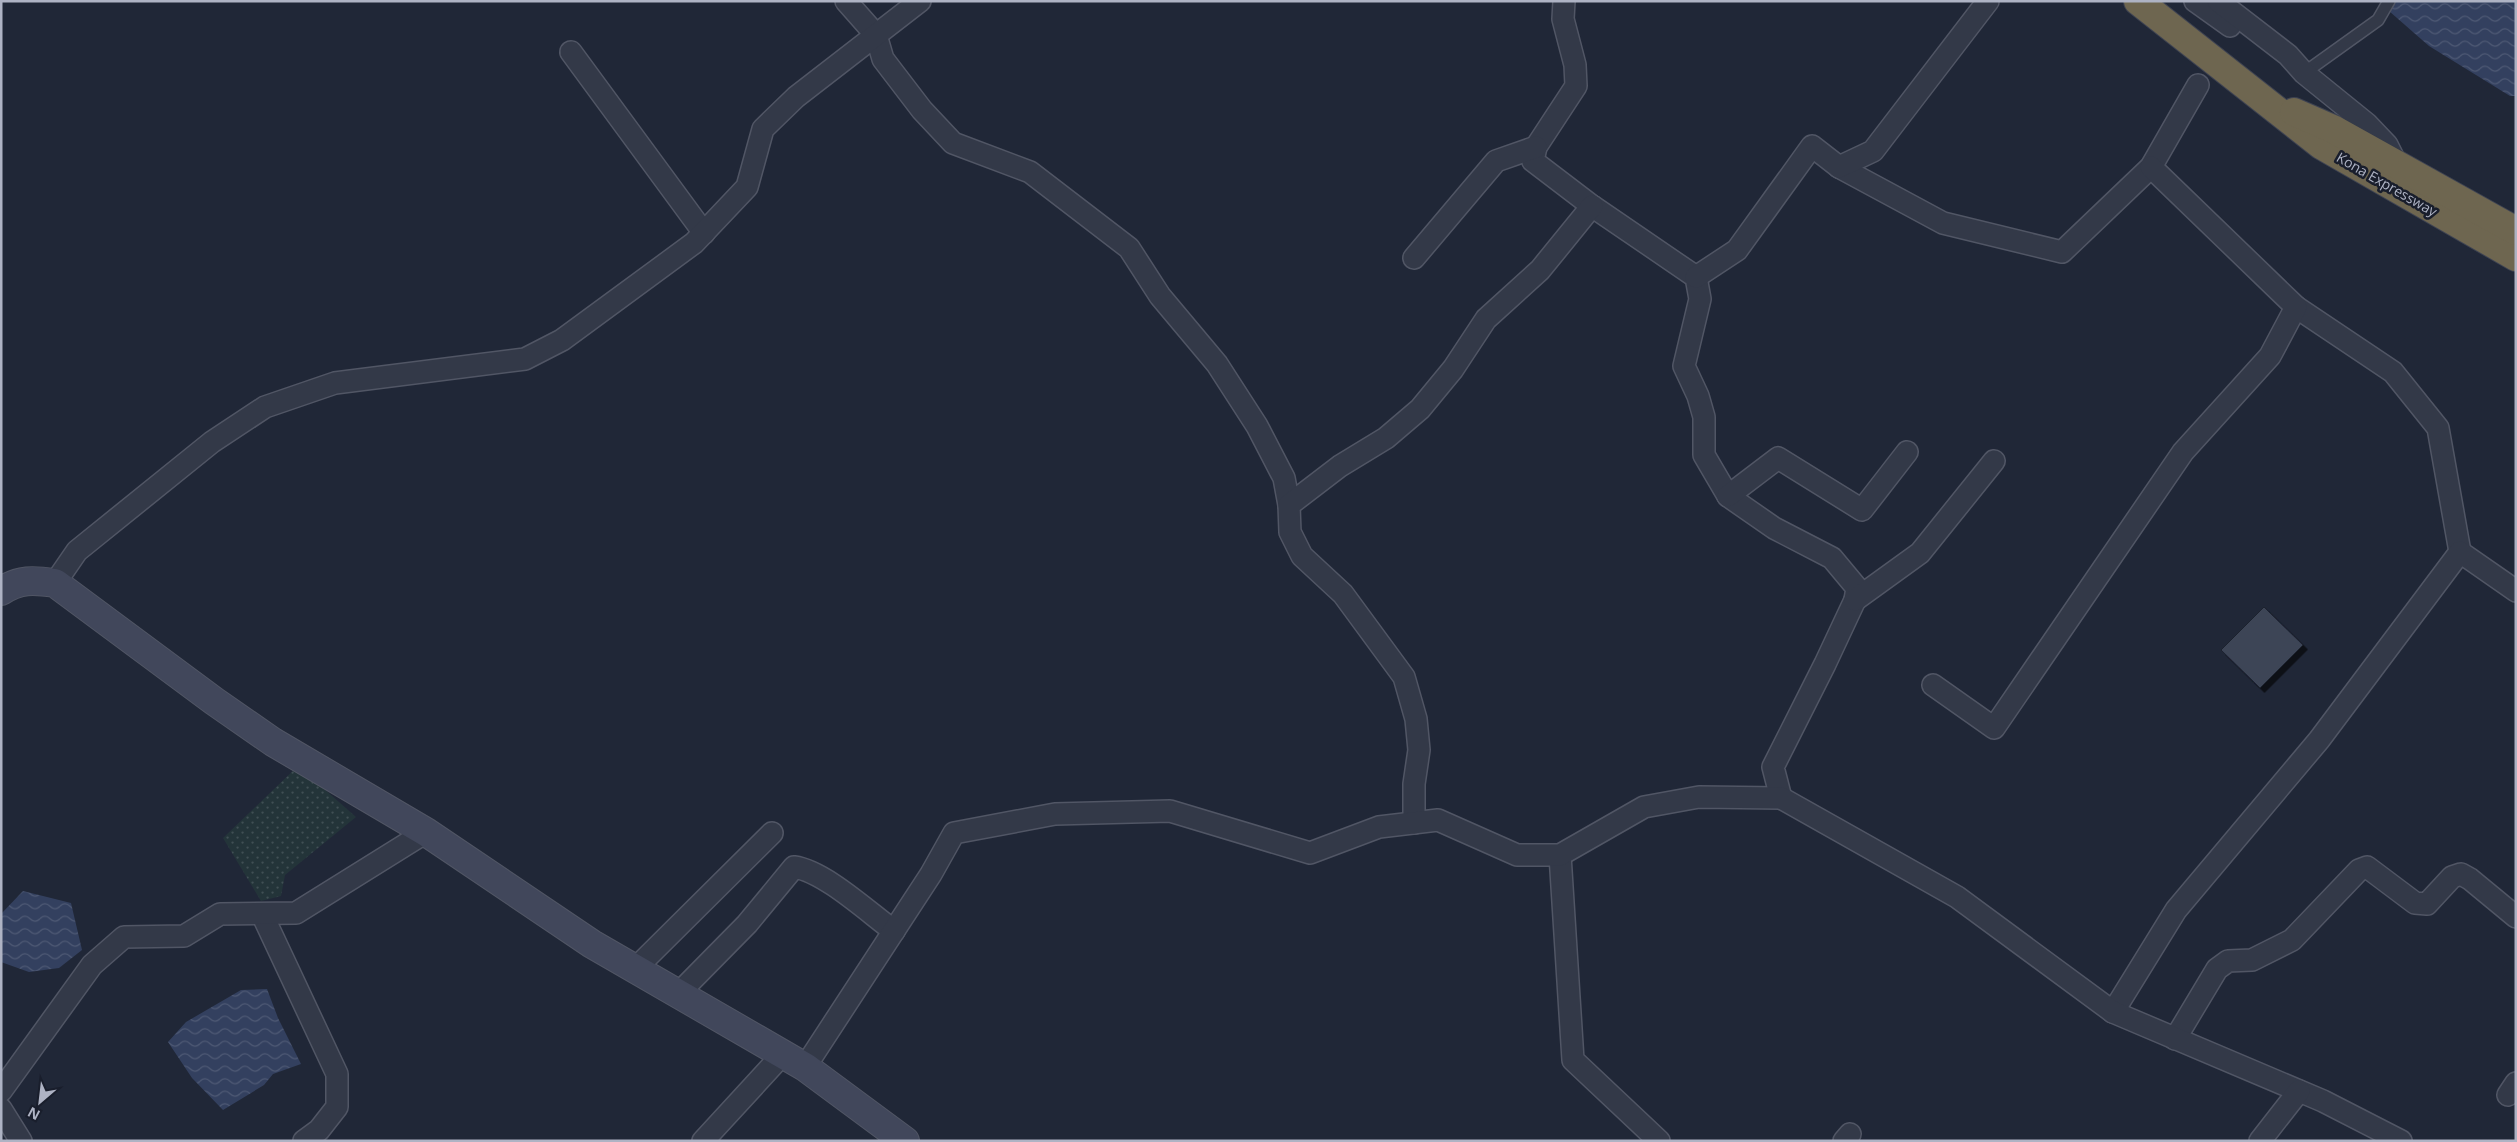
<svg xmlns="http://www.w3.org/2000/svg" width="2517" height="1142" font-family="'Open Sans',sans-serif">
<defs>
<pattern id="green-dots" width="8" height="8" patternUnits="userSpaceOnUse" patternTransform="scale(1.25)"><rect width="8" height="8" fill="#233439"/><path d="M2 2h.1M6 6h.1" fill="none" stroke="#404f54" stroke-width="1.8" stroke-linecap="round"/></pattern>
<pattern id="water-waves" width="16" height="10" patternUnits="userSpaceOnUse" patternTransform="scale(1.25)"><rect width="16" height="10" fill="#33405f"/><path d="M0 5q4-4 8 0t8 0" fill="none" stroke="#4e5974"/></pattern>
<filter id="shadow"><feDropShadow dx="4.5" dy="4.5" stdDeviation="0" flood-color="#0009"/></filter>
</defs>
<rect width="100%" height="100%" fill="#202737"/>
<polygon fill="url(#green-dots)" points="298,766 356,817 285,875 281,896 261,901 223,838"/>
<g fill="url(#water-waves)">
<polygon points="2396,1 2516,1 2516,96 2510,96 2429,46 2389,11"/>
<polygon points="23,891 71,903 82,950 59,968 29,972 1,962 1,914"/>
<polygon points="267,989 278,1018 301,1064 273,1074 264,1085 223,1110 192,1078 168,1042 186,1022 241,990"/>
</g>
<polygon fill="#3c4457" stroke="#1b202e" filter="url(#shadow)" points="2264,607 2303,645 2260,688 2221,650"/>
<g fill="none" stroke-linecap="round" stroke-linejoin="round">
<defs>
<polyline id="lane" points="2304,73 2378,20 2389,1"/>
<g id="street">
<polyline points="846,1 876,35 883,59 922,110 953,143 1030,172 1129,248 1160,296 1217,364 1257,426 1284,478 1289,505"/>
<polyline points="1564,1 1563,19 1575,65 1576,86 1536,147 1533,161 1592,206 1696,277 1700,299 1684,366 1698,396 1704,417 1704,455 1728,496 1774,528 1832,558 1857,588 1855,600 1825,664 1773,767 1781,798"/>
<polyline points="2195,1 2230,26"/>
<polyline points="2218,1 2288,55 2304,73 2367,124 2387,145 2397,165"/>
<polyline points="571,52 704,233"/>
<polyline points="1839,167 1943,223 2062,252 2151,167 2198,85"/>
<polyline points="1414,258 1496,161 1536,147"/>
<polyline points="1696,277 1737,250 1812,146 1839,167 1873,151 1988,1"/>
<polyline points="2296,307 2393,372 2438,428 2460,552"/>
<polyline points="1728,496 1778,458 1862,510 1907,452"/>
<polyline points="55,583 77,551 212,442 265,407 335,383 525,359 562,340 694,243 747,187 763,129 796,97 920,1"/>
<polyline points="1855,600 1920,553 1994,461"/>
<polyline points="1933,685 1994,728 2183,452 2270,356 2296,307 2151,167"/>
<polyline points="1414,823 1414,784 1419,750 1416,719 1404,677 1343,594 1302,556 1290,532 1289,505 1340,466 1386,438 1420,409 1453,369 1486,319 1540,270 1592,206"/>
<polyline points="1560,855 1573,1060 1659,1141"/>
<polyline points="262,914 337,1074 337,1107 319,1130 304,1141"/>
<polyline points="635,969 772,833"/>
<path d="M678,994l69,-70 47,-57c30,4 74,45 100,64"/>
<polyline points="2113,1012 2176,910 2319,740 2460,552 2516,591"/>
<polyline points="2175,1039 2217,969 2228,961 2252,960 2292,940 2359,870 2367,867 2415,903 2427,904 2452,877 2461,874 2470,879 2516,917"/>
<polyline points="805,1067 931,874 954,833 1055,814 1170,811 1310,853 1379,827 1438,820 1517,855 1560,855 1644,807 1699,797 1781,798 1957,897 2113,1012 2323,1101 2401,1141"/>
<polyline points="1,1091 92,965 124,937 184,936 220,914 296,913 426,832"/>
<polyline points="2508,1095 2516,1083"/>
<polyline points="1,1109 21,1141"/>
<polyline points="703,1141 783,1054"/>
<polyline points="1844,1141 1850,1134"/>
<polyline points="2260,1141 2299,1091"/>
</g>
<path id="secondary" d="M1,591c19,-12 32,-11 54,-8l159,118 59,41 153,90 166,112 213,123 100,74"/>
<g id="highway">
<polyline points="2138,1 2321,145 2516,257"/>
<polyline points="2294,112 2333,129 2516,231"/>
</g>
</defs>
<use href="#lane" stroke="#515665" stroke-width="14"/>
<use href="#street" stroke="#515665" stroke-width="24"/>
<use href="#secondary" stroke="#515665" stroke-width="30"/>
<use href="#highway" stroke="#3e4352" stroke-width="30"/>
<use href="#lane" stroke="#333948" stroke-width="11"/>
<use href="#street" stroke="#333948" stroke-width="21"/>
<use href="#secondary" stroke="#41475b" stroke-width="28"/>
<use href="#highway" stroke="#6e6650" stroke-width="28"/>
</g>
<g text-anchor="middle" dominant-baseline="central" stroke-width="5" stroke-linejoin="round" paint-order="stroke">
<g font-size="14" fill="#aeb3c4" stroke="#191e2c">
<text transform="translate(2387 184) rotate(30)">Kona Expressway</text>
</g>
</g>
<rect width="2517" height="1142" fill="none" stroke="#aeb3c4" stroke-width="5"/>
<g transform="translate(40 1102) rotate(208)" stroke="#191e2c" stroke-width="4" paint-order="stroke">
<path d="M0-4L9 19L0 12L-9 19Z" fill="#aeb3c4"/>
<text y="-8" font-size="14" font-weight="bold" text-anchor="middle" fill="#aeb3c4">N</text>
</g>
</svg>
